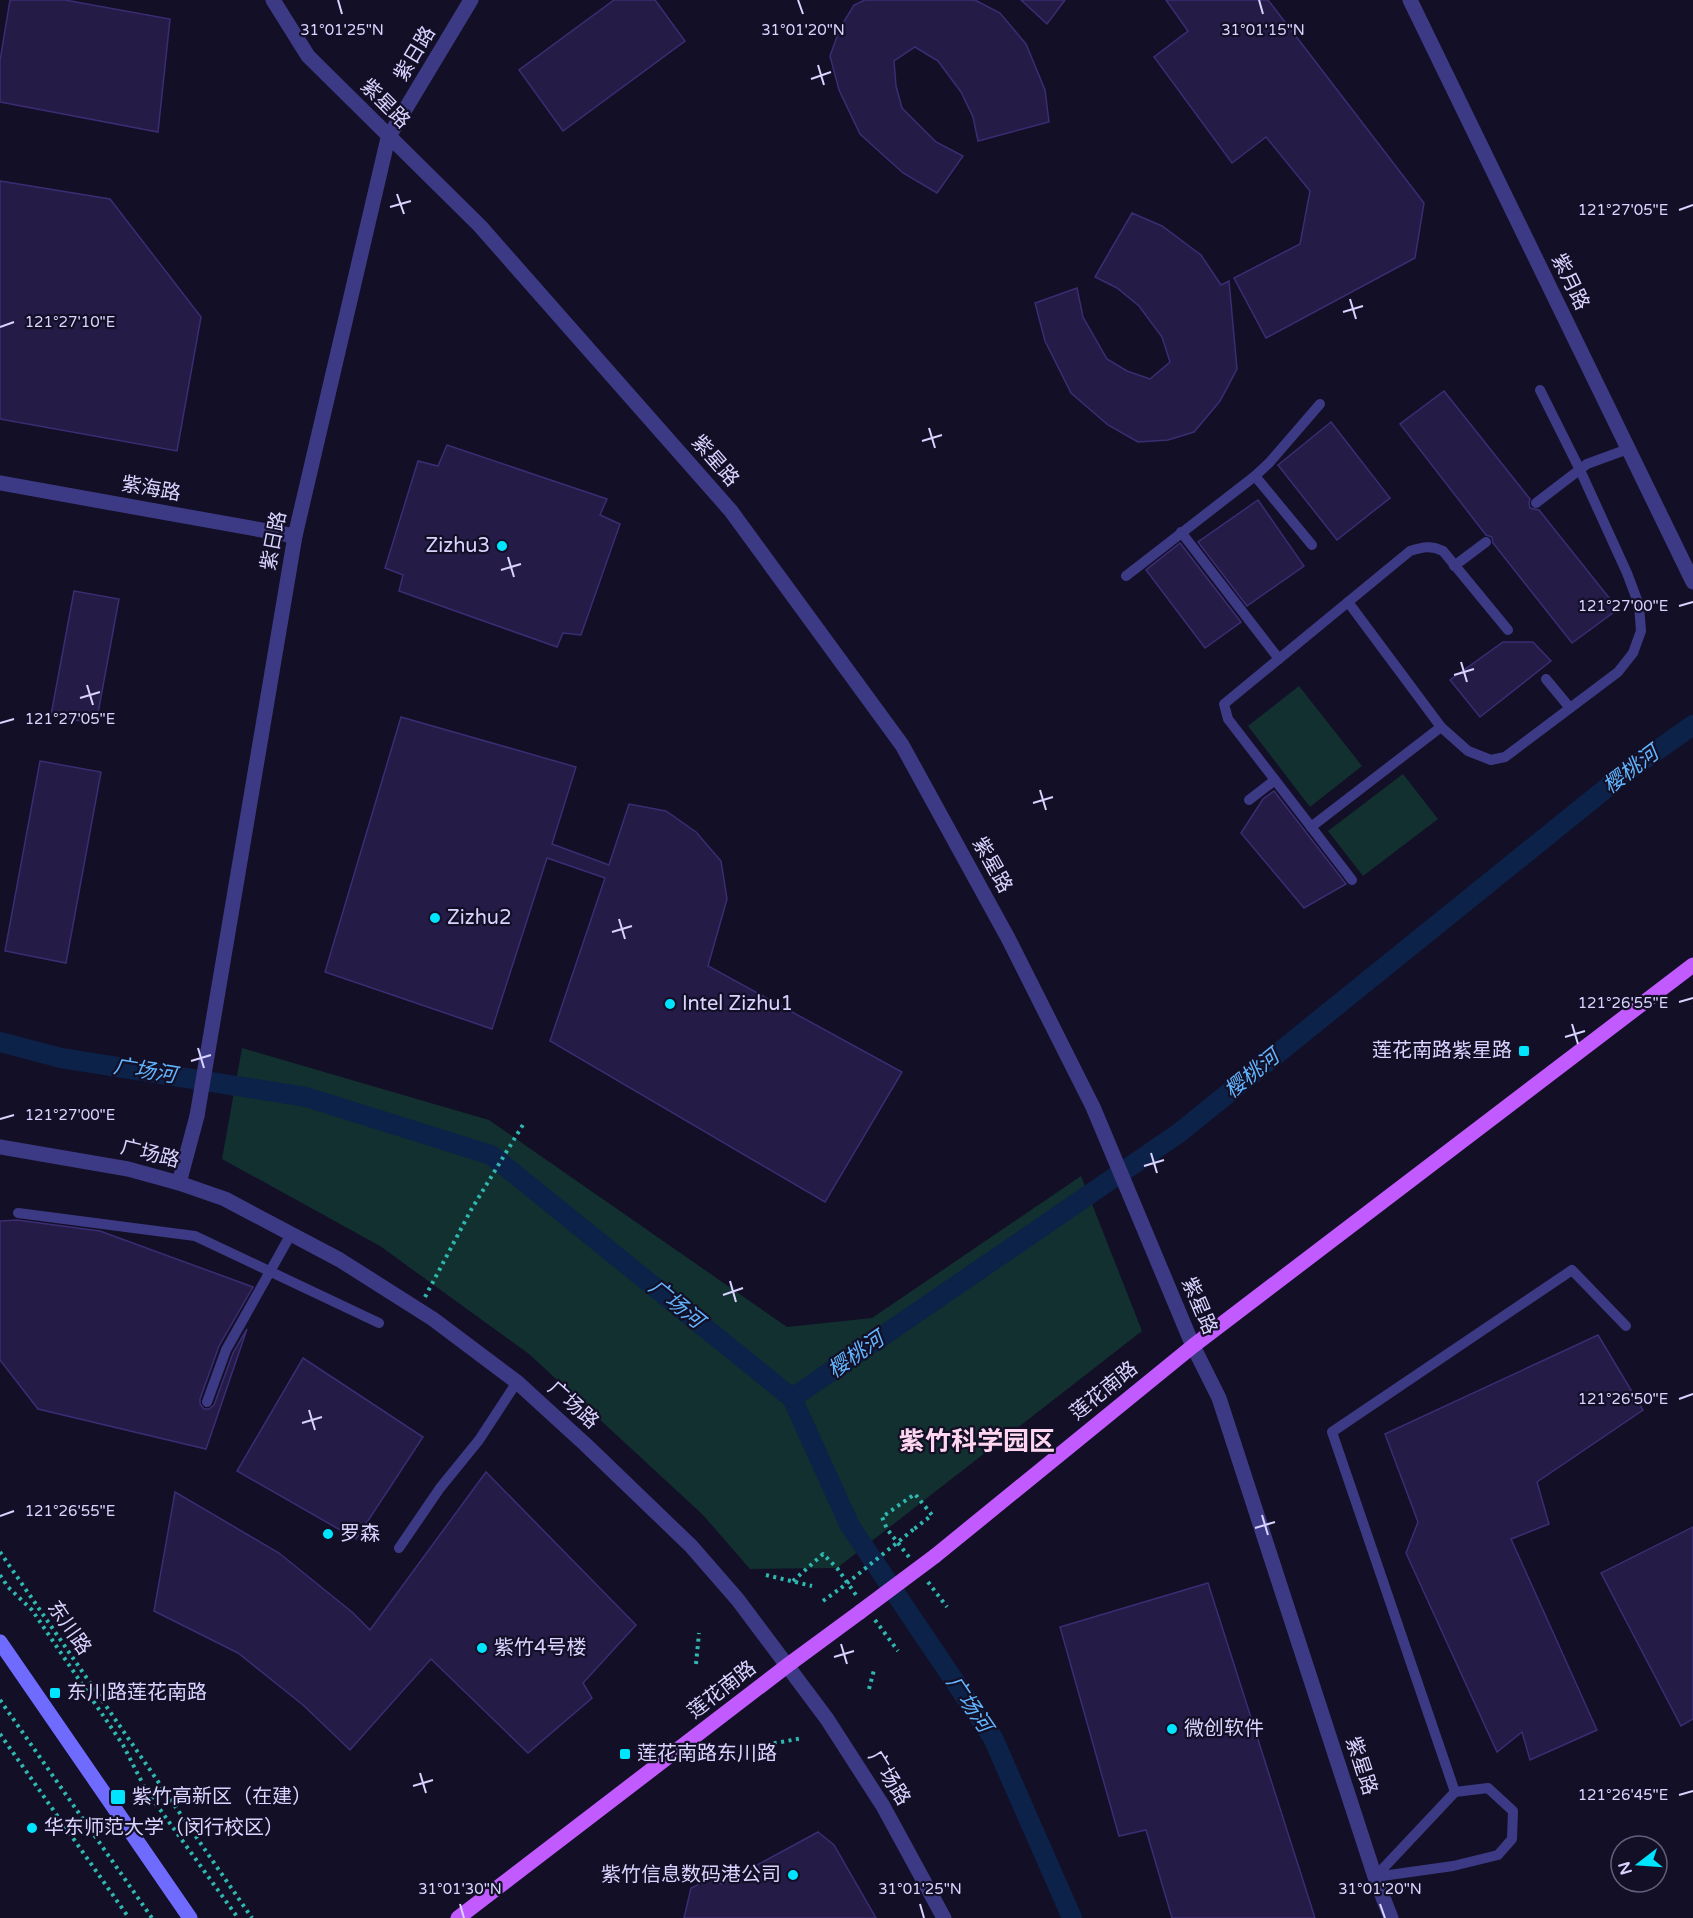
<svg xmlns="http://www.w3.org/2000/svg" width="1693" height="1918" font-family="'Varela Round','Noto Sans SC',sans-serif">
<rect width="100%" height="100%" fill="#130f26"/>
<g fill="#12302f">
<polygon points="1299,686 1362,766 1310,807 1248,726"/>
<polygon points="1403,774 1438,819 1363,876 1328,831"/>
<polygon points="242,1048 489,1120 787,1327 872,1318 1081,1176 1142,1331 837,1568 750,1569 703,1515 529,1354 380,1246 222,1159"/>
</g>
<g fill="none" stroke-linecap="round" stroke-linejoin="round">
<g stroke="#0c2248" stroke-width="20">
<polyline points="0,1042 61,1058 306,1097 491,1155 792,1398 850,1526 993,1738 1072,1918"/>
<polyline points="792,1398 1179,1133 1625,773 1693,725"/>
</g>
</g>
<g fill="#241b47" stroke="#3b2d73" stroke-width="1.5">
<polygon points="10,0 65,0 170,19 158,132 0,102 0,61"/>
<polygon points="614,0 655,0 685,41 563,131 519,70"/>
<polygon points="865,0 975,0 1000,13 1026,44 1045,90 1049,122 978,141 973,117 961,92 938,61 915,47 894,61 896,86 902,108 936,142 963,156 937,193 903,173 860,134 839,90 830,56 840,28 854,5"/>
<polygon points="1021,0 1065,0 1047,24"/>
<polygon points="1166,0 1268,0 1424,203 1415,258 1266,338 1234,278 1300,244 1310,191 1266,137 1232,163 1154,57 1188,31"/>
<polygon points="0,181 110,199 201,317 177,451 0,419"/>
<polygon points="1132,213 1162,226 1201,255 1221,285 1229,281 1237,369 1220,401 1194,432 1168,440 1138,442 1108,425 1071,393 1045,341 1035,303 1077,288 1083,317 1107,359 1127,371 1150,379 1170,362 1162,337 1139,306 1117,288 1095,277"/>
<polygon points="1444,391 1530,499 1529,503 1530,508 1539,510 1618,609 1572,643 1493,543 1492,537 1486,535 1400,424"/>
<polygon points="1331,422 1390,498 1337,540 1278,465"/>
<polygon points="447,445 607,499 600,515 620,524 581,635 563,633 557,647 399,591 403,575 385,568 418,461 438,466"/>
<polygon points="1258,500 1304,566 1247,606 1198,542"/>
<polygon points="1180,543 1241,622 1205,648 1146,570"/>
<polygon points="74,591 119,599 96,724 51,715"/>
<polygon points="1503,642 1533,642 1551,661 1480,717 1450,680"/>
<polygon points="401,717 576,767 552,844 609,865 629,804 666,811 696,832 721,861 727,899 708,966 902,1072 825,1202 550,1041 605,878 547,858 492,1029 325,972"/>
<polygon points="40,761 101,772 66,963 5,951"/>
<polygon points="1274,791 1346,884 1304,908 1241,833 1263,799"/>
<polygon points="17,1220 100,1231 253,1287 219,1346 200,1399 200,1404 204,1409 209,1409 214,1405 233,1353 247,1329 206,1449 38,1409 0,1360 0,1221"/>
<polygon points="1598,1335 1643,1410 1537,1482 1549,1524 1511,1539 1597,1730 1530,1760 1522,1732 1497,1752 1406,1553 1418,1522 1385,1434"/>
<polygon points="303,1358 423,1437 356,1539 237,1471"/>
<polygon points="486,1472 636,1625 583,1683 592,1698 528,1753 431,1659 350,1750 303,1705 238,1653 154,1611 175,1492 279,1553 352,1612 370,1630"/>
<polygon points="1693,1527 1693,1719 1681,1726 1601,1573"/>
<polygon points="1208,1583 1315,1918 1172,1918 1146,1830 1119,1836 1060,1627"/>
<polygon points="818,1832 834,1845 876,1918 684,1918 691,1888 710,1879 722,1884"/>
</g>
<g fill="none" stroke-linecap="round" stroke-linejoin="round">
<g stroke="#2fb8b0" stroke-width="4" stroke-dasharray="3 4.5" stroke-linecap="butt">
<polyline points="425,1297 471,1210 524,1123"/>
<polyline points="0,1552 252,1918"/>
<polyline points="909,1557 887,1529 882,1517 915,1494 932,1515 914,1529"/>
<polyline points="0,1575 8,1587 32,1610 123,1745 146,1790 238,1918"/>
<polyline points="766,1575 812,1586"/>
<polyline points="793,1581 823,1554 837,1568 856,1595"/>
<polyline points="928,1582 947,1607"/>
<polyline points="823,1601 841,1588"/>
<polyline points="875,1620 898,1651"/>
<polyline points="696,1664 699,1633"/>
<polyline points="869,1689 874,1670"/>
<polyline points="0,1700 152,1918"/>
<polyline points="0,1734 129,1918"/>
<polyline points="759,1746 803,1738"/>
</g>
<g stroke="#3d3a85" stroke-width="10">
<polyline points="1255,476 1312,545"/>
<polyline points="1536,503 1587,464 1628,449"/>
<polyline points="1181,532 1279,659"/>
<polyline points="1454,566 1486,542"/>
<polyline points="1126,576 1255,476 1269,463 1320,404"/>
<polyline points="1348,602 1441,727 1468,751 1491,760 1505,757 1618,672 1633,653 1641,631 1639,605 1627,573 1580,470 1540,390"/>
<polyline points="1546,679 1570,708"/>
<polyline points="1249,800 1275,780"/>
<polyline points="1311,827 1441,727"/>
<path d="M1352,880l-124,-161 -4,-15 186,-153c13,-4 21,-6 33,0l65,79"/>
<polyline points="18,1213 195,1236 379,1323"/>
<polyline points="207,1402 226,1350 291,1234"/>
<polyline points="399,1548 440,1488 479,1440 517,1382"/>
<polygon points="1488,1788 1513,1811 1512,1839 1498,1855 1453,1866 1375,1877 1455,1792"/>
<polyline points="1455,1792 1332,1432 1572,1270 1626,1326"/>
</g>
<g stroke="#3d3a85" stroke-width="15">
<polyline points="0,483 295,536"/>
<polyline points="179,1183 197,1116"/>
</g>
<g stroke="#3d3a85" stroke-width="15">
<polyline points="273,0 308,56 480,226 731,511 902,745 1008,938 1093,1107 1193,1346 1219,1398 1375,1877 1391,1918"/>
<polyline points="1410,0 1693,582"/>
<polyline points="197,1116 295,536 388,138 471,0"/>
<polyline points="0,1147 128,1169 179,1183 225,1199 340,1260 433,1319 517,1382 586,1445 691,1546 738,1600 827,1719 883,1806 944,1918"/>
</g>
<polyline stroke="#6f6bff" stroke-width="15" points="0,1642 190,1918"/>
<g stroke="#c25bff" stroke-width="15">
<polyline points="935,1556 1193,1346 1693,965"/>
<polyline points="458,1918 788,1665 860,1612"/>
</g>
<polyline stroke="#2fb8b0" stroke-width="4" stroke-dasharray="3 4.5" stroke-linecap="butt" points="841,1588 914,1529"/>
<polyline stroke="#c25bff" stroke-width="15" points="860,1612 935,1556"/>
</g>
<path fill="none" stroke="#d9d4ff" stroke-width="2" d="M338,0l4,14M798,0l5,14M1259,0l4,14M818,65l6,20M811,79l20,-7M397,194l7,20M390,207l21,-6M1679,210l14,-5M1350,299l6,20M1343,312l20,-6M0,327l14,-5M929,428l6,20M922,441l20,-6M508,557l6,20M501,570l20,-6M1679,606l14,-4M1461,662l6,20M1454,675l20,-6M87,685l6,20M80,698l20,-6M0,723l14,-4M1040,790l6,20M1033,803l20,-6M619,919l6,20M612,932l20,-6M1679,1002l14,-4M1572,1024l6,20M1565,1037l20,-6M198,1048l6,20M191,1061l20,-6M0,1119l14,-4M1151,1153l6,20M1144,1166l20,-6M730,1281l6,21M723,1295l20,-7M1679,1399l14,-5M309,1410l6,20M302,1423l20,-6M1262,1515l6,20M0,1516l14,-5M1255,1528l20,-6M841,1644l6,20M834,1657l20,-6M420,1773l6,20M413,1786l20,-6M1679,1795l14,-4M460,1904l4,14M920,1904l4,14M1380,1904l5,14"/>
<g fill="#00e5ff" stroke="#130f26" stroke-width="2">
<circle cx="502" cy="546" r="6"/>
<circle cx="435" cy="918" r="6"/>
<circle cx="670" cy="1004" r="6"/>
<rect x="1518" y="1045" width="12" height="12" rx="3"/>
<circle cx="328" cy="1534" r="6"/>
<circle cx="482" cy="1648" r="6"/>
<rect x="49" y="1687" width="12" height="12" rx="3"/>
<circle cx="1172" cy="1729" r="6"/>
<rect x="619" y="1748" width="12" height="12" rx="3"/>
<rect x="110" y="1789" width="16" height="16" rx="3"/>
<circle cx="32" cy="1828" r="6"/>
<circle cx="793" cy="1875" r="6"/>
</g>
<g text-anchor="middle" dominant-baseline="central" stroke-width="4.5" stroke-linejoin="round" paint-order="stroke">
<g font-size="20" fill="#d9d4ff" stroke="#130f26">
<text transform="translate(415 54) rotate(-59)">紫日路</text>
<text transform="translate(385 104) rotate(45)">紫星路</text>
<text transform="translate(1570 282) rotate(64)">紫月路</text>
<text transform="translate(715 461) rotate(49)">紫星路</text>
<text transform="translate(151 489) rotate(10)">紫海路</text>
<text transform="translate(274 541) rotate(-79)">紫日路</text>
<text transform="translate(992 865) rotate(61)">紫星路</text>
<text transform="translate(150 1154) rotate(14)">广场路</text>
<text transform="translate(1199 1306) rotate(67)">紫星路</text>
<text transform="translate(1104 1391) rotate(-39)">莲花南路</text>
<text transform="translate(573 1405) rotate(42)">广场路</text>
<text transform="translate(69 1628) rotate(55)">东川路</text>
<text transform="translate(722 1690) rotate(-38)">莲花南路</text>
<text transform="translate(1361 1766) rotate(72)">紫星路</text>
<text transform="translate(889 1778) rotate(58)">广场路</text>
</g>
<g font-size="20" fill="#d9d4ff" stroke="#130f26" text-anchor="start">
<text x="490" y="546" text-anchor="end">Zizhu3</text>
<text x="447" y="918">Zizhu2</text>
<text x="682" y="1004">Intel Zizhu1</text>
<text x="1512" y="1051" text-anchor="end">莲花南路紫星路</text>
<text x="340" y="1534">罗森</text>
<text x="494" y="1648">紫竹4号楼</text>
<text x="67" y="1693">东川路莲花南路</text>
<text x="1184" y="1729">微创软件</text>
<text x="637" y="1754">莲花南路东川路</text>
<text x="132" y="1797">紫竹高新区（在建）</text>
<text x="44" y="1828">华东师范大学（闵行校区）</text>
<text x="781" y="1875" text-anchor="end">紫竹信息数码港公司</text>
</g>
<g font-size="21" font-style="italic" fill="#62b6ff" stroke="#130f26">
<text transform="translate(1631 770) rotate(-37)">樱桃河</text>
<text transform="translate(145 1071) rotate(9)">广场河</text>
<text transform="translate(1252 1074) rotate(-39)">樱桃河</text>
<text transform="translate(676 1304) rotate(39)">广场河</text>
<text transform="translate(856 1355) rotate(-35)">樱桃河</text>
<text transform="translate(969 1704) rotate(56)">广场河</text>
</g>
<g font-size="26" font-weight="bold" fill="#ffd6f0" stroke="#130f26">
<text x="977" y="1441">紫竹科学园区</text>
</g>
</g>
<g font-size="15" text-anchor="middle" fill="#d9d4ff" stroke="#130f26" stroke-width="4.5" stroke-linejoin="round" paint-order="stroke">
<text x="342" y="35">31°01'25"N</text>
<text x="803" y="35">31°01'20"N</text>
<text x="1263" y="35">31°01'15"N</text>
<text x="1623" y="215">121°27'05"E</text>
<text x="70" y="327">121°27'10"E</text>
<text x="1623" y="611">121°27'00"E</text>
<text x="70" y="724">121°27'05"E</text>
<text x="1623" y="1008">121°26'55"E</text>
<text x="70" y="1120">121°27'00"E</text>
<text x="1623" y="1404">121°26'50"E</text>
<text x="70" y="1516">121°26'55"E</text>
<text x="1623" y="1800">121°26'45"E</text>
<text x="460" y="1894">31°01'30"N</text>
<text x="920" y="1894">31°01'25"N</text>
<text x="1380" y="1894">31°01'20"N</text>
</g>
<g transform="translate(1639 1864) rotate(253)"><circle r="28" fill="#130f26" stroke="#625e7d" stroke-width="1.5"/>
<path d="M0-4.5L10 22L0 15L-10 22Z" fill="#00e5ff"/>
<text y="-9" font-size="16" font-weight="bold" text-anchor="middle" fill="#d9d4ff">N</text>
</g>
</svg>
